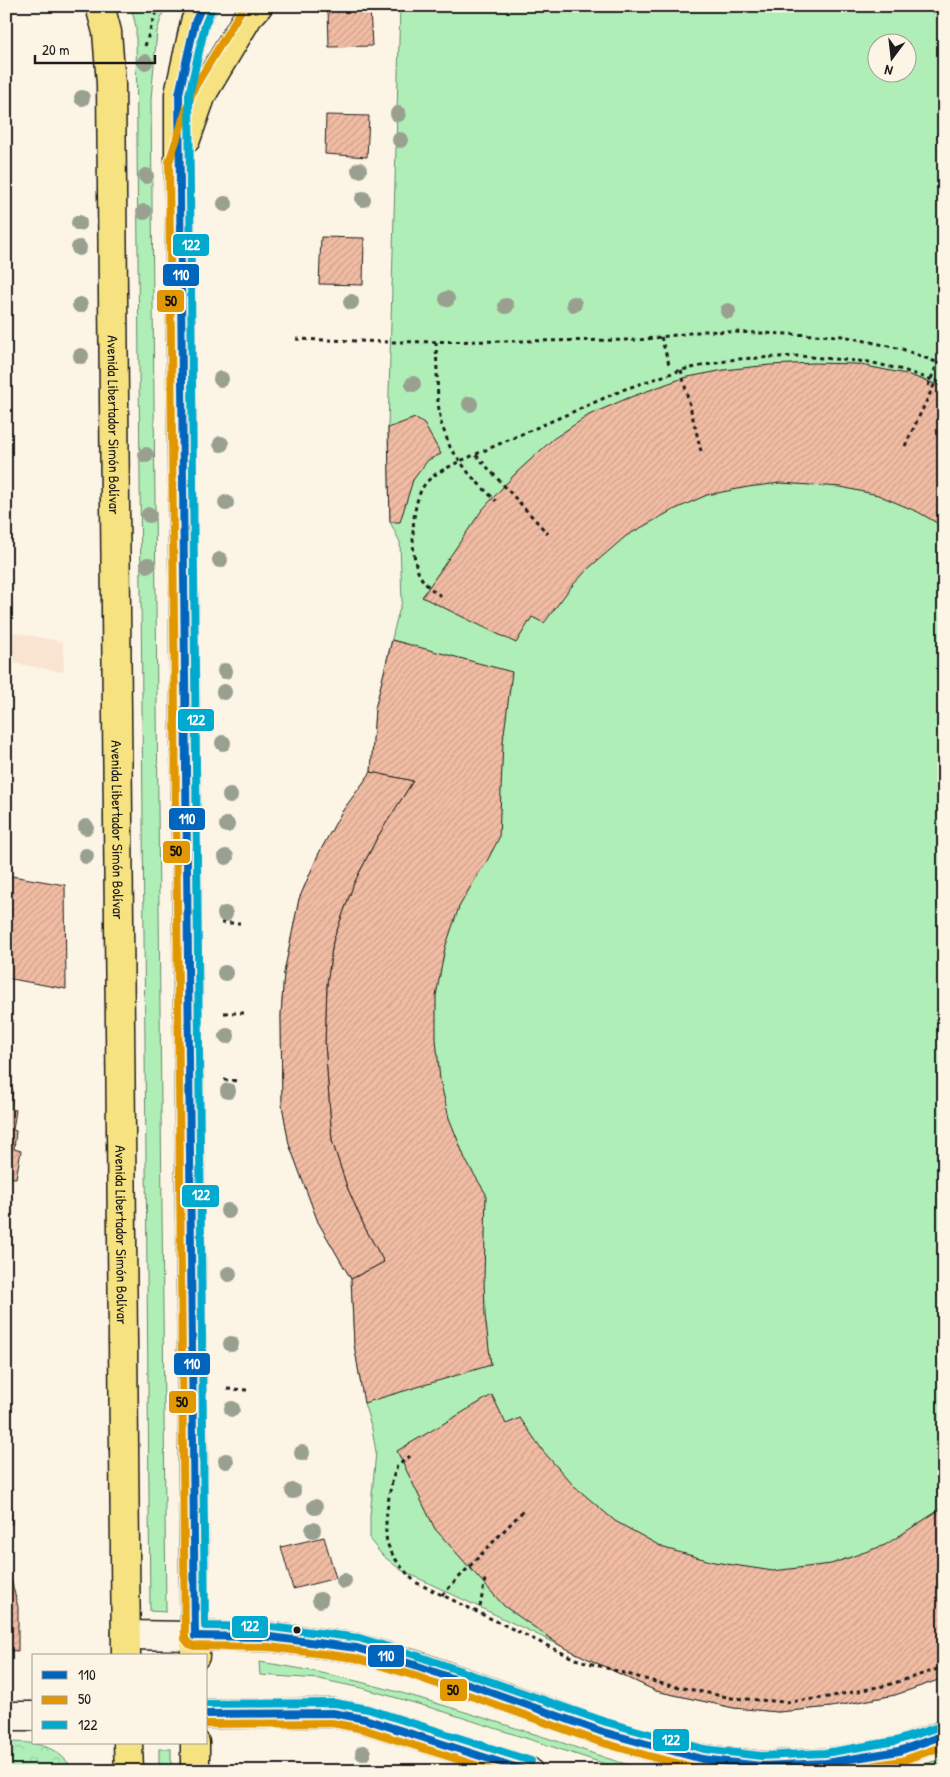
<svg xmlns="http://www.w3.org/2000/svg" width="950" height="1777" font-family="'Patrick Hand',sans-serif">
<defs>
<pattern id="park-crowns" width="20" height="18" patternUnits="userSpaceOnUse" patternTransform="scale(1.25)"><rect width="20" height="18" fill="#afefb7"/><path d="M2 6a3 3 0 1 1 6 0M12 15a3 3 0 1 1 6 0" fill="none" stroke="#96cc9d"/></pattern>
<pattern id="building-hatch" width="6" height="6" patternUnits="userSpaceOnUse" patternTransform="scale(1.25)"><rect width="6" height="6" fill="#f1bca3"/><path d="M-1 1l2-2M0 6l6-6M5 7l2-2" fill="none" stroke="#cea18c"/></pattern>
</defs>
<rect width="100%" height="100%" fill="#fcf5e5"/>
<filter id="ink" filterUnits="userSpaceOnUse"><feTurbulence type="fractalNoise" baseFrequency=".02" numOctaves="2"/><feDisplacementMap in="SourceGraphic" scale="10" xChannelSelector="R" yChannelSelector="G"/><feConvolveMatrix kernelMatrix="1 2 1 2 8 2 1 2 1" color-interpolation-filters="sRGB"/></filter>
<g filter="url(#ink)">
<polygon fill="#f9e4d1" points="6,631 63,642 64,672 6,662"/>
<g fill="#afefb7" stroke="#66866a" fill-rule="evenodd">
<polygon points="131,6 165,6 157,31 151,99 166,1612 150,1611 136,27"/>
<path d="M400,6h544v1672l-49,17 -64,12 -53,5 -44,-4 -78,-17 -255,-121 -19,-15 -12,-15v-24l6,-64 -4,-23 -8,-26 -10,-59 -3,-65 -33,-57 -29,-78 -7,-39 -1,-90 3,-42 15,-74 19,-44 23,-42 30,-41 4,-63 22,-91 5,-16 -2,-60 -10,-20 -2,-94zM878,42h30v30h-30z"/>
<path d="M259,1662c104,14 204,50 304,81 28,10 57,20 86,28h-22l-185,-60 -76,-22 -47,-10 -59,-4z"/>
<rect x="159" y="1749" width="12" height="22"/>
<polygon points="944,1758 944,1763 920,1771 902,1771"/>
</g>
<path fill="url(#park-crowns)" stroke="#66866a" d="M6,1742c29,0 51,2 68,29h-68z"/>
<g fill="url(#building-hatch)" stroke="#1c1c1c">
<polygon points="370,7 372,46 329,47 328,8"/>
<polygon points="326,115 369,116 367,157 325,154"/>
<polygon points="321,237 364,238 363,285 319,284"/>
<polygon points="814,363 856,364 906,374 944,387 944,527 918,512 878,495 841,487 780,483 748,487 707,495 671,511 626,536 589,568 571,587 544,623 532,617 516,643 422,597 482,510 515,474 553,439 589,415 628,398 683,378 724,370 770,365"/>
<polygon points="415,418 424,424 441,454 428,460 413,480 400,522 390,522 388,428"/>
<polygon points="392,640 512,672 503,741 499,838 485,865 478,874 459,907 445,948 436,996 436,1039 440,1080 449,1118 466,1161 486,1194 484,1279 485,1315 491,1365 364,1403 354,1344 351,1279 384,1262 365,1228 347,1187 332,1141 325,1043 327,984 333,941 354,883 378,836 413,781 371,772 375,709"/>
<polygon points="371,772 413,781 378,836 354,883 333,941 327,984 325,1043 332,1141 347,1187 365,1228 384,1262 351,1279 318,1222 289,1144 282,1105 281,1015 284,973 299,899 318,855 341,813"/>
<polygon points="6,875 65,885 66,989 6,978"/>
<polygon points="6,1088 13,1090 10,1109 16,1110 13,1130 16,1131 14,1149 21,1151 16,1178 6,1177"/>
<polygon points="492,1395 506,1424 520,1418 543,1451 573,1485 615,1521 664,1548 714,1562 773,1571 831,1564 885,1545 944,1507 944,1678 895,1695 831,1707 778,1712 734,1708 656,1691 561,1646 504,1606 435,1529 397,1451"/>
<polygon points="6,1445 7,1445 12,1524 6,1523"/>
<polygon points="324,1537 336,1578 293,1589 281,1547"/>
<polygon points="6,1571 9,1571 18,1607 18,1651 6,1650"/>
</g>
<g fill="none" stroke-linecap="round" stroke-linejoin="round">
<defs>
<g id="secondary">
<polyline points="126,1635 270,1637 357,1648 415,1665 603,1732 654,1747 702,1759 761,1766 826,1763 899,1751 944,1735"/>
<polyline points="206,1714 333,1713 365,1719 528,1771"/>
<polyline points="6,1716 34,1716"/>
</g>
<g id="primary">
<path id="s1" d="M100,6l7,26 4,52 15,1572"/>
<polyline points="186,139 202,94 248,17 258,6"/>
<polyline points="195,1656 179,162 179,94 195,22 202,6"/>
<polyline points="128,1743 129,1771"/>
<polyline points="195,1771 195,1743"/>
</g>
</defs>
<use href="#secondary" stroke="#1c1c1c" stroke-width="31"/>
<use href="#primary" stroke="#1c1c1c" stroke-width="31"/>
<g stroke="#1c1c1c" stroke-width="3" stroke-dasharray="4 4" stroke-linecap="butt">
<polyline points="145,46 158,6"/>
<polyline points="661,337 669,364"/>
<polyline points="296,339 390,342 639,340 705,331 843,336 902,349 944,365"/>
<polyline points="436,342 438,403 441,423 450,447 470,475 496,501"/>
<polyline points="681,370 701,451"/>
<polyline points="928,386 938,362"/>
<polyline points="905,446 936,381"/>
<polyline points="476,455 548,534"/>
<polyline points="221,923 240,923"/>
<polyline points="224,1013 244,1013"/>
<polyline points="224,1080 238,1081"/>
<polyline points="227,1389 249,1390"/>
<polyline points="480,1607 485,1579"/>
</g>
<use href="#secondary" stroke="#fcf5e5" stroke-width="28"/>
<use href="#primary" stroke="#f7e281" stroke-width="28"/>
<g stroke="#1c1c1c" stroke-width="3" stroke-dasharray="4 4" stroke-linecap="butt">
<path d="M441,596c-9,-6 -17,-12 -22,-22 -9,-20 -8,-68 4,-87 8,-13 23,-18 35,-25l167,-73 56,-19 55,-11 63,-3 70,6 34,8 41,14"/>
<path d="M410,1456c-4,4 -12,8 -14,13 -6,14 -14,62 -8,76 6,15 16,25 27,37l160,77 84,24 73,15 54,4 37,-4 65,-13 56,-18"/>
<polyline points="442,1595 523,1511"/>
</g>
<defs>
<g id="bus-1">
<polyline points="195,1636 179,94 195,22 202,6"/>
<polyline points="195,1636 270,1637 357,1648 415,1665 603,1732 702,1759 761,1766 826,1763 899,1751 944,1735"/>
<polyline points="206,1714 333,1713 365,1719 527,1771"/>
</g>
<g id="bus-2">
<polyline points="244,6 193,90 169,162 185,1639 189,1644 194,1646 269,1647 355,1658 412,1675 600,1742 652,1757 700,1769 716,1771"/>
<polyline points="206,1724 332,1723 363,1729 494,1771"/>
<polyline points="841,1771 901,1761 944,1746"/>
</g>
<g id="bus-3">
<polyline points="211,10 205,25 189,95 205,1626 271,1627 359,1638 418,1656 606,1722 704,1749 761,1756 825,1753 896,1741 941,1726"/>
<polyline points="206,1704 335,1703 368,1709 531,1761"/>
</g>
</defs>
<use href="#bus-1" stroke="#fcf5e5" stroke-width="11"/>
<use href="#bus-2" stroke="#fcf5e5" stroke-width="11"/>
<use href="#bus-3" stroke="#fcf5e5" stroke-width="11"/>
<use href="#bus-1" stroke="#0065bd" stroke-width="8"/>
<use href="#bus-2" stroke="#e19803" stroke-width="8"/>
<use href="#bus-3" stroke="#00a9ce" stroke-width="8"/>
</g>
<g fill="#99a090">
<circle cx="145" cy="62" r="8"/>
<circle cx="82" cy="98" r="8"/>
<circle cx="398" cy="114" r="8"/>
<circle cx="400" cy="140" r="8"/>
<circle cx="359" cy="170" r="8"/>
<circle cx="146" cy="176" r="8"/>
<circle cx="363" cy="199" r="8"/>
<circle cx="225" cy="204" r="8"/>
<circle cx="144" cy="212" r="8"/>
<circle cx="79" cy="223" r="8"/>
<circle cx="79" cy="248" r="8"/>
<circle cx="447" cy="299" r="8"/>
<circle cx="351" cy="302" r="8"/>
<circle cx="574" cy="304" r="8"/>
<circle cx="80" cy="305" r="8"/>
<circle cx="506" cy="306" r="8"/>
<circle cx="728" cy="311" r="8"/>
<circle cx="81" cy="356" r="8"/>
<circle cx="221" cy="379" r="8"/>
<circle cx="413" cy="384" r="8"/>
<circle cx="470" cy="404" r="8"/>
<circle cx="221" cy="444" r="8"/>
<circle cx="146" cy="455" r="8"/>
<circle cx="226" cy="503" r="8"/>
<circle cx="149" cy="515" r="8"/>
<circle cx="220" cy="560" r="8"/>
<circle cx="148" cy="565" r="8"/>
<circle cx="225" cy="671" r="8"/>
<circle cx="224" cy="692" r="8"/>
<circle cx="223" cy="743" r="8"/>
<circle cx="230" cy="796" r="8"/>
<circle cx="227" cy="825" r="8"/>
<circle cx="86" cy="827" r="8"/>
<circle cx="86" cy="856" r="8"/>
<circle cx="226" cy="857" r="8"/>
<circle cx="225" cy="914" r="8"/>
<circle cx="225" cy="973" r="8"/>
<circle cx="227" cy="1036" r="8"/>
<circle cx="228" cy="1091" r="8"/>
<circle cx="228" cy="1211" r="8"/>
<circle cx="229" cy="1274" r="8"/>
<circle cx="231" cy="1344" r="8"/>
<circle cx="232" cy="1409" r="8"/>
<circle cx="302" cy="1453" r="8"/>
<circle cx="226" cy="1461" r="8"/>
<circle cx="293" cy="1491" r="8"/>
<circle cx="315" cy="1507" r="8"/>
<circle cx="313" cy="1530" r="8"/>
<circle cx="344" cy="1581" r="8"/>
<circle cx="320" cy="1600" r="8"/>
<circle cx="363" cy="1753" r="8"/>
</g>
</g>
<circle fill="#1c1c1c" stroke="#fcf5e5" stroke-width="2" cx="297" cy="1630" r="4.5"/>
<g text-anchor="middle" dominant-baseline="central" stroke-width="4" stroke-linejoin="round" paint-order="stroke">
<g font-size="15" fill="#1c1c1c" stroke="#fcf5e5">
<text stroke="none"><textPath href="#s1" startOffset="420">Avenida Libertador Simón Bolívar</textPath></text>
<text stroke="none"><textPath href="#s1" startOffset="825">Avenida Libertador Simón Bolívar</textPath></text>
<text stroke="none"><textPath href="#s1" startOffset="1230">Avenida Libertador Simón Bolívar</textPath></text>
</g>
</g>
<g stroke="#fcf5e5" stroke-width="2">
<rect x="172" y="233" width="38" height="24" rx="5" fill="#00a9ce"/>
<rect x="162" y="263" width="38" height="24" rx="5" fill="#0065bd"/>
<rect x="156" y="289" width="29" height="24" rx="5" fill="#e19803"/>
<rect x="177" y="708" width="38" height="24" rx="5" fill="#00a9ce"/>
<rect x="168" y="807" width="38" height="24" rx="5" fill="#0065bd"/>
<rect x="162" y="840" width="29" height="24" rx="5" fill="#e19803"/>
<rect x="181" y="1184" width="39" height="24" rx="5" fill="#00a9ce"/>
<rect x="173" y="1352" width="38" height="24" rx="5" fill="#0065bd"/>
<rect x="168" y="1390" width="29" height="24" rx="5" fill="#e19803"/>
<rect x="231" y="1615" width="38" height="24" rx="5" fill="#00a9ce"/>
<rect x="367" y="1644" width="38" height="24" rx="5" fill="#0065bd"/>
<rect x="439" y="1678" width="29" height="24" rx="5" fill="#e19803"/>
<rect x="652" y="1728" width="38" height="24" rx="5" fill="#00a9ce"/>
</g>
<g font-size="14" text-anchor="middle" font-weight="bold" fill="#fff">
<text x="191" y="250">122</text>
<text x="181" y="280">110</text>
<text x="196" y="725">122</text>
<text x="187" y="824">110</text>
<text x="201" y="1200">122</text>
<text x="192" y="1369">110</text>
<text x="250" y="1631">122</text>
<text x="386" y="1661">110</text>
<text x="671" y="1745">122</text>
</g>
<g font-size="14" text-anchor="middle" font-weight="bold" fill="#111">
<text x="171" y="306">50</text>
<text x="176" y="856">50</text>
<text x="182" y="1407">50</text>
<text x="453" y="1695">50</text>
</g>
<rect width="950" height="1777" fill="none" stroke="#fcf5e5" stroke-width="25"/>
<rect x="12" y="12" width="925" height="1752" fill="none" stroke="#1c1c1c" stroke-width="2" filter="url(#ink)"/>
<rect x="32" y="1654" width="175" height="90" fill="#fcf5e5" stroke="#a29e95"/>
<rect x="42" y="1671" width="25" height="8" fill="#0065bd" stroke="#a29e95"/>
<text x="78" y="1680" font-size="15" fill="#1c1c1c">110</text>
<rect x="42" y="1696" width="25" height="8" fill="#e19803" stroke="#a29e95"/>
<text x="78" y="1704" font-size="15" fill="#1c1c1c">50</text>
<rect x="42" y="1721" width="25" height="8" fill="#00a9ce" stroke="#a29e95"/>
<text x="78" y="1730" font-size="15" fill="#1c1c1c">122</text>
<g transform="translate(892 58) rotate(195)"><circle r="24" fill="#fcf5e5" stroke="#a29e95"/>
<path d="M0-4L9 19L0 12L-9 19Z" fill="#1c1c1c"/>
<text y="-8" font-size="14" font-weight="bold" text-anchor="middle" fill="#1c1c1c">N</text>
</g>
<path d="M35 55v8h120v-8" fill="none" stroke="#1c1c1c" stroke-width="2.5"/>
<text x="42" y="55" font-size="15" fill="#1c1c1c" stroke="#fcf5e5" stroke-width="4" paint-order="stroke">20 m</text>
</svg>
